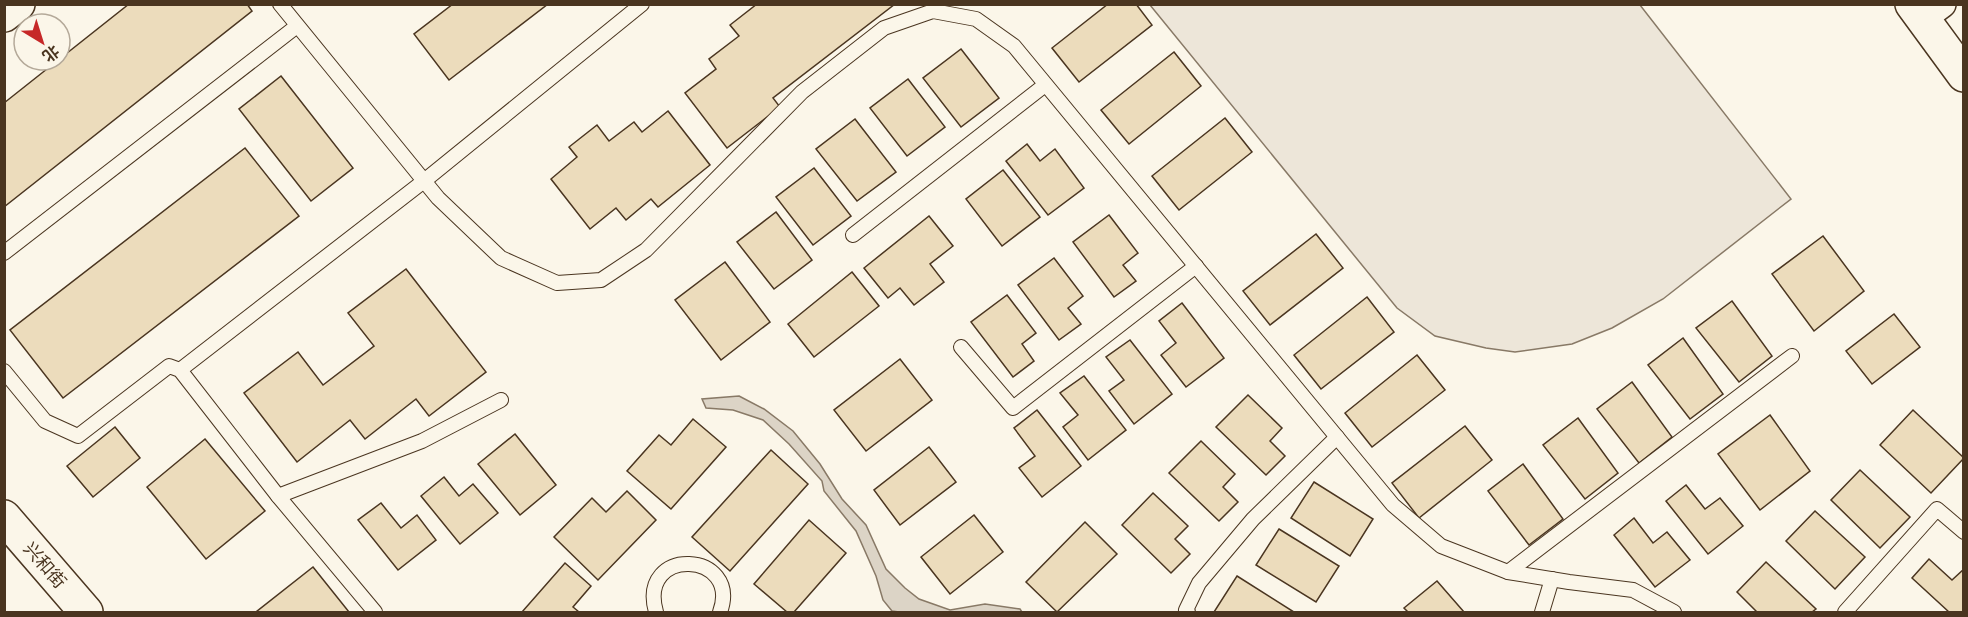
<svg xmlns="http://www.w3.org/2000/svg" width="1968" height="617" font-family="'PT Sans Narrow','Noto Sans SC',sans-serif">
<rect width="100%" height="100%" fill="#fbf6e9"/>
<polygon fill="#ede6d9" stroke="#887966" stroke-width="1.5" points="1150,5 1640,5 1791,199 1663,299 1612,328 1572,344 1515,352 1486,348 1435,336 1397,308"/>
<polygon fill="#dcd4c6" stroke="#887966" stroke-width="1.5" points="739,396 764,409 793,431 820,464 842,499 866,525 886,569 905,588 919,599 950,610 985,604 1020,609 1022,612 899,612 892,611 883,600 876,576 856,531 824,491 822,481 789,444 763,420 733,410 706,408 702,399"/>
<g fill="#ecdcbc" stroke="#4a3520" stroke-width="1.5">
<polygon points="129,4 247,4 252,11 4,207 4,103"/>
<polygon points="453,4 548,4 449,80 414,34"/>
<polygon points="757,4 895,4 773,98 780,107 727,148 685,93 716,69 709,59 739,36 730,25"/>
<polygon points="1108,4 1136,4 1152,25 1079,82 1052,48"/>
<polygon points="961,49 999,98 961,127 923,78"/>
<polygon points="1174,52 1201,86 1129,144 1101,110"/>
<polygon points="281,76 353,168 311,201 239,109"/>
<polygon points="908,79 945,127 907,156 870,108"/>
<polygon points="668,111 710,165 658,207 651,199 626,220 616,208 590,229 551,179 577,157 569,147 597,125 609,141 634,122 642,132"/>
<polygon points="1225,118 1252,152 1179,210 1152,176"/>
<polygon points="855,119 896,172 857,201 816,149"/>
<polygon points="1027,144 1040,161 1055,149 1084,188 1048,215 1006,161"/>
<polygon points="245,148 299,216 63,398 10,330"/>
<polygon points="814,168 851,216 813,245 776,197"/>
<polygon points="1003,170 1040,217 1002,246 966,199"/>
<polygon points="776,212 812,260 774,289 737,242"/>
<polygon points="1109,215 1138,253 1123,265 1136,281 1114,297 1073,242"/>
<polygon points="929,216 953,246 930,264 944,282 914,305 900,288 888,298 864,268"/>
<polygon points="1316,234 1343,268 1270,325 1243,291"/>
<polygon points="1823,236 1864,291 1814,331 1772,274"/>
<polygon points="1054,258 1083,296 1068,308 1081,324 1059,340 1018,285"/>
<polygon points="725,262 770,322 721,360 675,300"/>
<polygon points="406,269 486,372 429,416 416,399 365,439 350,420 297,462 244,393 298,352 323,385 374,346 348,313"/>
<polygon points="852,272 879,306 814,357 788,324"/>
<polygon points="1007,295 1036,333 1022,344 1034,361 1013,377 971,322"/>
<polygon points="1367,297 1394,332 1321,389 1294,355"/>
<polygon points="1732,301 1772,356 1739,382 1696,328"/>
<polygon points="1182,303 1224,358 1186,387 1161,355 1176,343 1159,321"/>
<polygon points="1894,314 1920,347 1872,384 1846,351"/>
<polygon points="1683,338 1723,394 1690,419 1648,365"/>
<polygon points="1130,340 1172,394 1134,424 1109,391 1124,380 1106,357"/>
<polygon points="1417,355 1445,390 1372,447 1345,413"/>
<polygon points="900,359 932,400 866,451 834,410"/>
<polygon points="1084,376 1126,430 1088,460 1063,427 1078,415 1060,393"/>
<polygon points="1632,382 1672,437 1639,463 1597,409"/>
<polygon points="1248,395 1282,428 1270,441 1285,456 1266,475 1216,427"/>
<polygon points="1037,410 1081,466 1042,497 1019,468 1035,456 1014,428"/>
<polygon points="1913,410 1964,458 1931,493 1880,445"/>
<polygon points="1770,415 1810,471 1760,510 1718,454"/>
<polygon points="1578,418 1618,473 1585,499 1543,445"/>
<polygon points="693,419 726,447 671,509 627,471 659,435 671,445"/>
<polygon points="1465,426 1492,460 1419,518 1392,483"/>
<polygon points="115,427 140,458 93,497 67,466"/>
<polygon points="515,434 556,485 520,515 478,464"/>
<polygon points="205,439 265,511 206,559 147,487"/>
<polygon points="1201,441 1235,474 1223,487 1238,502 1219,521 1169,473"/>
<polygon points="929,447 956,482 900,525 874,490"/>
<polygon points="771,450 808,484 730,571 692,537"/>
<polygon points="1523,464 1563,519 1529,545 1488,491"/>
<polygon points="1860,470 1910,517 1880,548 1831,500"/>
<polygon points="444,477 459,496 473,484 498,513 460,544 421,496"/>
<polygon points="1314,482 1373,519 1350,556 1291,518"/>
<polygon points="1686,485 1705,509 1720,498 1743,526 1708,554 1666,501"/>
<polygon points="627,491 656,520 598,580 554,537 592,498 606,512"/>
<polygon points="1153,493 1188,526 1175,539 1190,554 1171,573 1122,525"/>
<polygon points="381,503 401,528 417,515 436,540 398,570 358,520"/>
<polygon points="1815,511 1865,557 1835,589 1786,541"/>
<polygon points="974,515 1003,552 950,594 921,557"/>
<polygon points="1634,518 1653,543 1667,532 1690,560 1655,587 1614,535"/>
<polygon points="809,520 846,553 794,612 787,612 754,584"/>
<polygon points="1085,522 1117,554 1057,612 1026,582"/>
<polygon points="1279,529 1339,566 1316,602 1256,565"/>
<polygon points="1929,559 1952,580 1964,569 1964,612 1949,612 1912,578"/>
<polygon points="1766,562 1816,609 1812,612 1757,612 1737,592"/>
<polygon points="565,563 591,586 573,607 579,612 522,612"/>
<polygon points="313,567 349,612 256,612"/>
<polygon points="1237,576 1294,612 1214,612"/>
<polygon points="1437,581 1464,612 1408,612 1404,608"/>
</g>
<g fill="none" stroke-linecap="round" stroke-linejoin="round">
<defs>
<g id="lane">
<polyline points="280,4 438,198 501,258 557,283 601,280 646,250 802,92 884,28 933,11 976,19 1014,46 1393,505 1441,546 1508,572 1569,582 1633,590 1674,612"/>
<polyline points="853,235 1045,85"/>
<polyline points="4,253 297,26"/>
<polyline points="961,347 1013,408 1196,266"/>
<polyline points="180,370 424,181 642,4"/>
<polyline points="4,371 45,421 78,436 169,366 180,370 278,496 375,612"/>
<polyline points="278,496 422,441 501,400"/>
<polyline points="1508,572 1792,356"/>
<path d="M656,612c-19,-67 86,-61 64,0"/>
<polyline points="1188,612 1186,610 1199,583 1253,519 1337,437"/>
<polyline points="1542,612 1552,579"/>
<polyline points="1845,612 1937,509 1964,532"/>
</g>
<polyline id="street" points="1922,19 1942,4"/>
<g id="secondary">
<polyline points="1912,4 1964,75"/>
<polyline points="4,15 18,4"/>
<polyline points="4,517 86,612"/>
</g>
</defs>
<use href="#lane" stroke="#4a3520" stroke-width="16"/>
<use href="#street" stroke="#4a3520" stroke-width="30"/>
<use href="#secondary" stroke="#4a3520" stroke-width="36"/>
<use href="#lane" stroke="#fbf6e9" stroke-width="14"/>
<use href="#street" stroke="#fbf6e9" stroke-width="27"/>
<use href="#secondary" stroke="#fbf6e9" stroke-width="33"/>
</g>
<g text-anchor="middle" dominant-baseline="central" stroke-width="4.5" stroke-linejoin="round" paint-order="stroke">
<g font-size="18" fill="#4a3520" stroke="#fbf6e9">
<text transform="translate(45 565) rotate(49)">兴和街</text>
</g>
</g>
<rect width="1968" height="617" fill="none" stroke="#4a3520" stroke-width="12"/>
<g transform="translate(42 42) rotate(142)"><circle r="28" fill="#fbf6e9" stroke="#b4a999" stroke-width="1.5"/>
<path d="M0-4.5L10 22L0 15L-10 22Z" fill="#c62828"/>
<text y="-9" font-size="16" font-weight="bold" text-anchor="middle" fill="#4a3520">北</text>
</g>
</svg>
